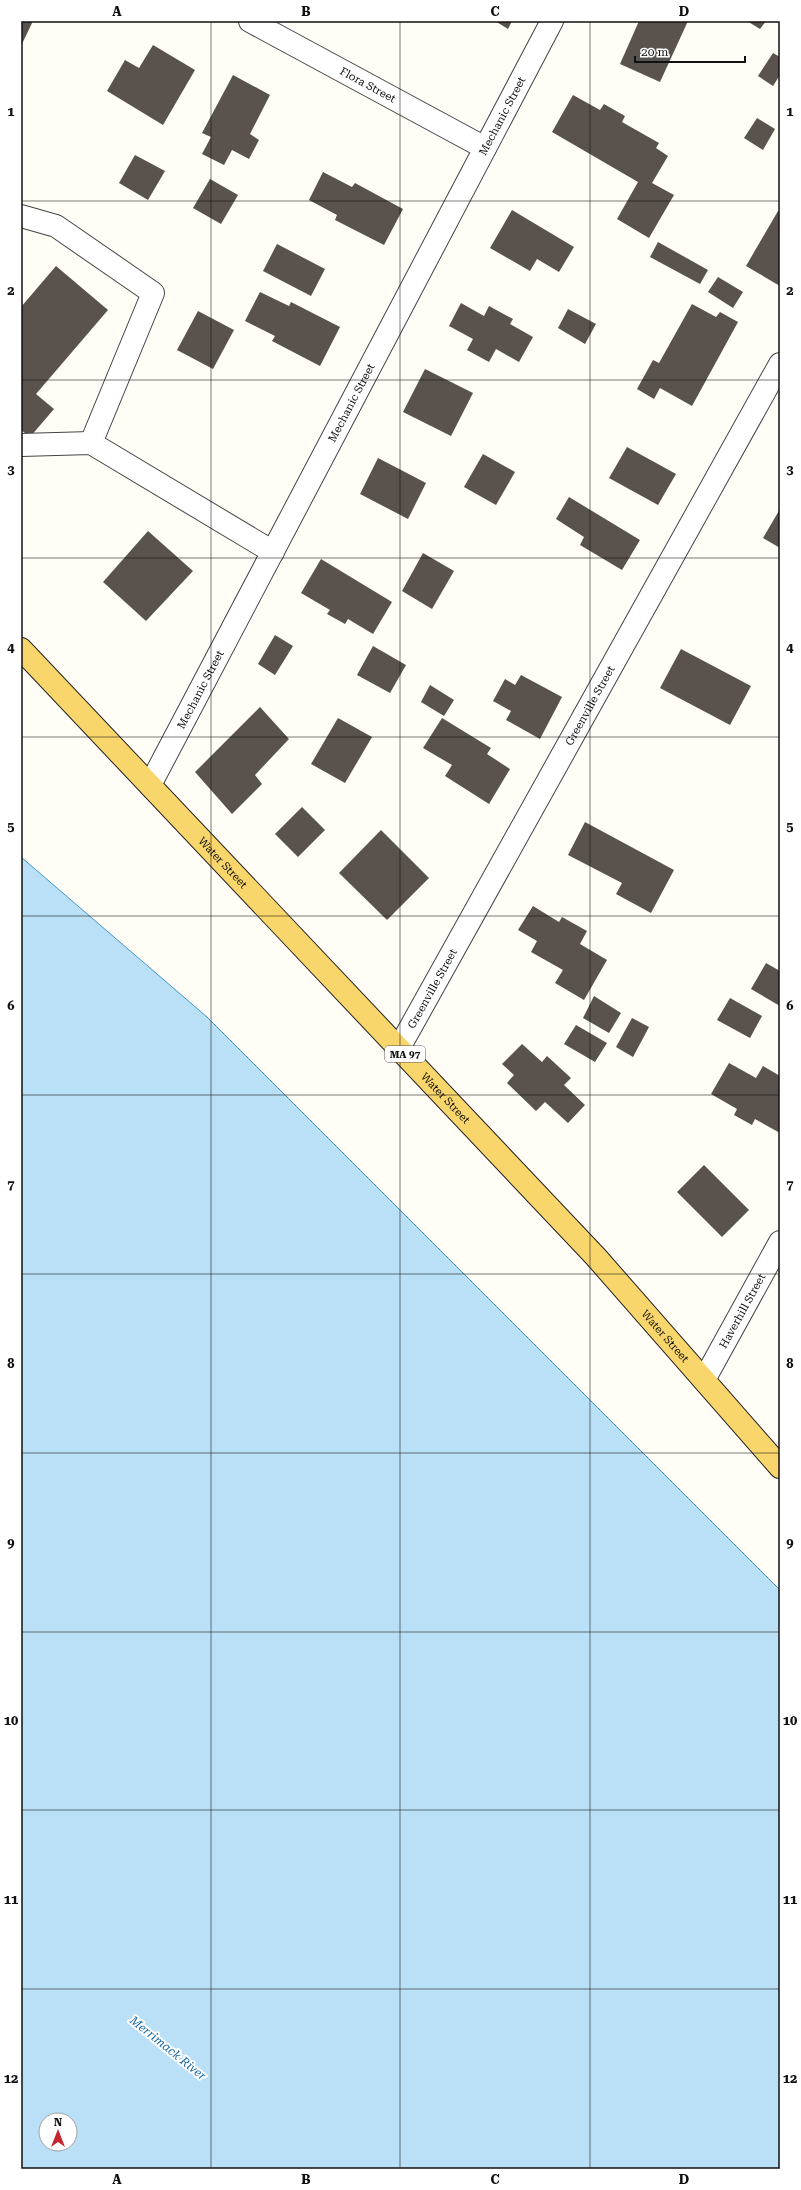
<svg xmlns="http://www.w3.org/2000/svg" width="801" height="2190" font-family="'Roboto Serif',serif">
<rect width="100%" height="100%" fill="#fffdf5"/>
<path fill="#b9e0f7" stroke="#3f96cf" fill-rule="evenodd" d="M21,857l186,160 573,573v579h-759zM46,2120h24v24h-24z"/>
<g fill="#5a524d">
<polygon points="21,21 33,21 21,46"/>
<polygon points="495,21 512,21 508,29"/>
<polygon points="639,21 688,21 660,82 620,64"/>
<polygon points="747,21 766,21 760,29"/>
<polygon points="153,45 195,70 163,125 107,91 125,60 139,68"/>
<polygon points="773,53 780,57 780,75 773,86 758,76"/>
<polygon points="233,75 270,95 250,134 259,140 249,159 232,150 224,165 202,154 211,137 202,133"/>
<polygon points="573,95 600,110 604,104 625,116 622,122 659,143 656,148 668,156 652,183 674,195 649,238 617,219 638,182 552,132"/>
<polygon points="757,118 775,129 763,150 744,138"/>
<polygon points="135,155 165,171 148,200 119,183"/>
<polygon points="323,172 352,187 355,183 403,209 384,245 335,220 337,215 309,200"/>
<polygon points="210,179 238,195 221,224 193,208"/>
<polygon points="512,210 574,247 559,272 537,259 530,271 490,248"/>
<polygon points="778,211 780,212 780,286 746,266"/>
<polygon points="658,242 708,270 700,284 650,257"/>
<polygon points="277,244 325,269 311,296 263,271"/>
<polygon points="56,266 108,310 36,394 54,409 30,437 21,430 21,307"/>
<polygon points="718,277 743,292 733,308 708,292"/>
<polygon points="260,292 289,306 291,302 340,327 320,366 272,341 275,336 245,321"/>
<polygon points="461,303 484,316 489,306 513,319 510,324 533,337 519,362 496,349 489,362 467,350 473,339 449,326"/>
<polygon points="692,304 716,317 720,312 738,322 692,406 660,388 654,399 637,389 653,360 659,363"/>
<polygon points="568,309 596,324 585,344 558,328"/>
<polygon points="198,311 234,330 213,369 177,350"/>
<polygon points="425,369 473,393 451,436 403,412"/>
<polygon points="627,447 676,474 658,505 609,478"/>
<polygon points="483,454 515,472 496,505 464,487"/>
<polygon points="378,458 426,483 408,519 360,494"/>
<polygon points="569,497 640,540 622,570 580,545 584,537 556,519"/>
<polygon points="780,509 780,548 763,538"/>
<polygon points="148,531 193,571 146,621 103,582"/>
<polygon points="423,553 454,571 432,609 402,591"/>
<polygon points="321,559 392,602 373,634 348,619 345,624 327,614 330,610 301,593"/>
<polygon points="275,635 293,646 275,675 258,664"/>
<polygon points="373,646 406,665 390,693 357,675"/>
<polygon points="681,649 751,686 730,725 660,688"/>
<polygon points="521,675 562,697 540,739 506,720 511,711 493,701 505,679 515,685"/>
<polygon points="430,685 454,700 444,716 421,702"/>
<polygon points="260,707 289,739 255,775 262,784 232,814 195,772"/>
<polygon points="338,718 372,737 345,783 311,764"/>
<polygon points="442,718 491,748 487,754 510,769 489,804 445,776 452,765 423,748"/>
<polygon points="302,807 325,830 298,857 275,834"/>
<polygon points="585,822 674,870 651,913 616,894 622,883 568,855"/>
<polygon points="381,830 429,878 387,920 339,873"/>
<polygon points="533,906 559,922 562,917 587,931 580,944 607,960 584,1000 555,983 563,970 531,952 537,941 518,930"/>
<polygon points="766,963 780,971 780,1006 751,989"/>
<polygon points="594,996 621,1013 609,1033 583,1018"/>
<polygon points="730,998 762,1016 750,1038 717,1020"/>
<polygon points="632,1018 649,1027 633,1057 616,1047"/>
<polygon points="576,1025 607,1043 595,1062 564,1044"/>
<polygon points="522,1044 542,1062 547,1056 571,1078 564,1085 585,1105 568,1123 545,1102 536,1111 507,1083 514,1075 502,1064"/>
<polygon points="729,1063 756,1078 763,1066 780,1076 780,1133 755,1119 752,1125 734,1115 737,1109 711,1094"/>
<polygon points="704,1165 749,1210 722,1237 677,1192"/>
</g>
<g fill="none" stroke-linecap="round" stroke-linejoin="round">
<defs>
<g id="service">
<polyline points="21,216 56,226 153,293 91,443"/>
<polyline points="21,445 91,443 273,552"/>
</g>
<g id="minor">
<path id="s1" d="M250,21l235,127"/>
<path id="s2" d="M150,785l402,-764"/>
<path id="s3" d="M399,1048l381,-684"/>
<path id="s4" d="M704,1380l76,-138"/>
</g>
<g id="primary">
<path id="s5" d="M21,649l575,608 184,210"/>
</g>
</defs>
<use href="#service" stroke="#444" stroke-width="24"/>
<use href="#minor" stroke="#444" stroke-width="24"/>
<use href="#primary" stroke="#222" stroke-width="24"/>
<use href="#service" stroke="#fff" stroke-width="22"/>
<use href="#minor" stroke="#fff" stroke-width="22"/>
<use href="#primary" stroke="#f9d66b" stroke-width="22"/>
</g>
<path fill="none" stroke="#111" stroke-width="1" stroke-opacity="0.55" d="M211,21v2148M400,21v2148M590,21v2148M21,201h759M21,380h759M21,558h759M21,737h759M21,916h759M21,1095h759M21,1274h759M21,1453h759M21,1632h759M21,1810h759M21,1989h759"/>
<g text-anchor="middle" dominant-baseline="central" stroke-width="4" stroke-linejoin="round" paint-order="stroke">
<rect fill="#fff" stroke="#585858" stroke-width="1" x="385" y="1046" width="40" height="16" rx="3"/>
<g font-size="10" font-weight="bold" fill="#111">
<text x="405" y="1054">MA 97</text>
</g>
<g font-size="11" fill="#111" stroke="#fff">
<text stroke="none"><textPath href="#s1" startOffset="134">Flora Street</textPath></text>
<text stroke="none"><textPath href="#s2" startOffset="756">Mechanic Street</textPath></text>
<text stroke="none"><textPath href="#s2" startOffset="432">Mechanic Street</textPath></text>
<text stroke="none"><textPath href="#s2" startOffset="108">Mechanic Street</textPath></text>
<text stroke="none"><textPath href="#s3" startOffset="392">Greenville Street</textPath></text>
<text stroke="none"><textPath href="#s5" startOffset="294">Water Street</textPath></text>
<text stroke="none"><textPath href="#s3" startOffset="68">Greenville Street</textPath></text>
<text stroke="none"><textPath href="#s5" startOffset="618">Water Street</textPath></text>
<text stroke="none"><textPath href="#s4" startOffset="79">Haverhill Street</textPath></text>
<text stroke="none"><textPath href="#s5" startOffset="942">Water Street</textPath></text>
</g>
<g font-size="12" font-style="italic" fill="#1768a6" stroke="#fff">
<text transform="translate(168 2048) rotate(39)">Merrimack River</text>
</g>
</g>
<rect width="801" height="2190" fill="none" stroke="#ffffff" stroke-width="44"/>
<g transform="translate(58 2132)"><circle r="19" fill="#ffffff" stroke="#a0a0a0"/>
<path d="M0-3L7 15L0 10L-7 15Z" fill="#c4262e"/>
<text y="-6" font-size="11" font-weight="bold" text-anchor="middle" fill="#111111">N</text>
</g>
<path d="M635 56v6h110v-6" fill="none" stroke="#111111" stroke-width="2"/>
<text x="641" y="56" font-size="12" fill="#111111" stroke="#ffffff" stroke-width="3" paint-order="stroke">20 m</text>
<rect x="22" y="22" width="757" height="2146" fill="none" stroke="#111" stroke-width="1.5"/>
<g font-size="13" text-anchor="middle" font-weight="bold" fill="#111">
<text x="117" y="16">A</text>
<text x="306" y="16">B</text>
<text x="495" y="16">C</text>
<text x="684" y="16">D</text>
<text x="11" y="116">1</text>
<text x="790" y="116">1</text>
<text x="11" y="295">2</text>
<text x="790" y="295">2</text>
<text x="11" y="474">3</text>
<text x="790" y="474">3</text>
<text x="11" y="652">4</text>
<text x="790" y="652">4</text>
<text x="11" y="831">5</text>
<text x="790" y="831">5</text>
<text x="11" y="1010">6</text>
<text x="790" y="1010">6</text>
<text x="11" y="1189">7</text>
<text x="790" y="1189">7</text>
<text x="11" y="1368">8</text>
<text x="790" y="1368">8</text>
<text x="11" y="1547">9</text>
<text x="790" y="1547">9</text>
<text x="11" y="1725">10</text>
<text x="790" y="1725">10</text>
<text x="11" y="1904">11</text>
<text x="790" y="1904">11</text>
<text x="11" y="2083">12</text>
<text x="790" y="2083">12</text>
<text x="117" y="2184">A</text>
<text x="306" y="2184">B</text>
<text x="495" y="2184">C</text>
<text x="684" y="2184">D</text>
</g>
</svg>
